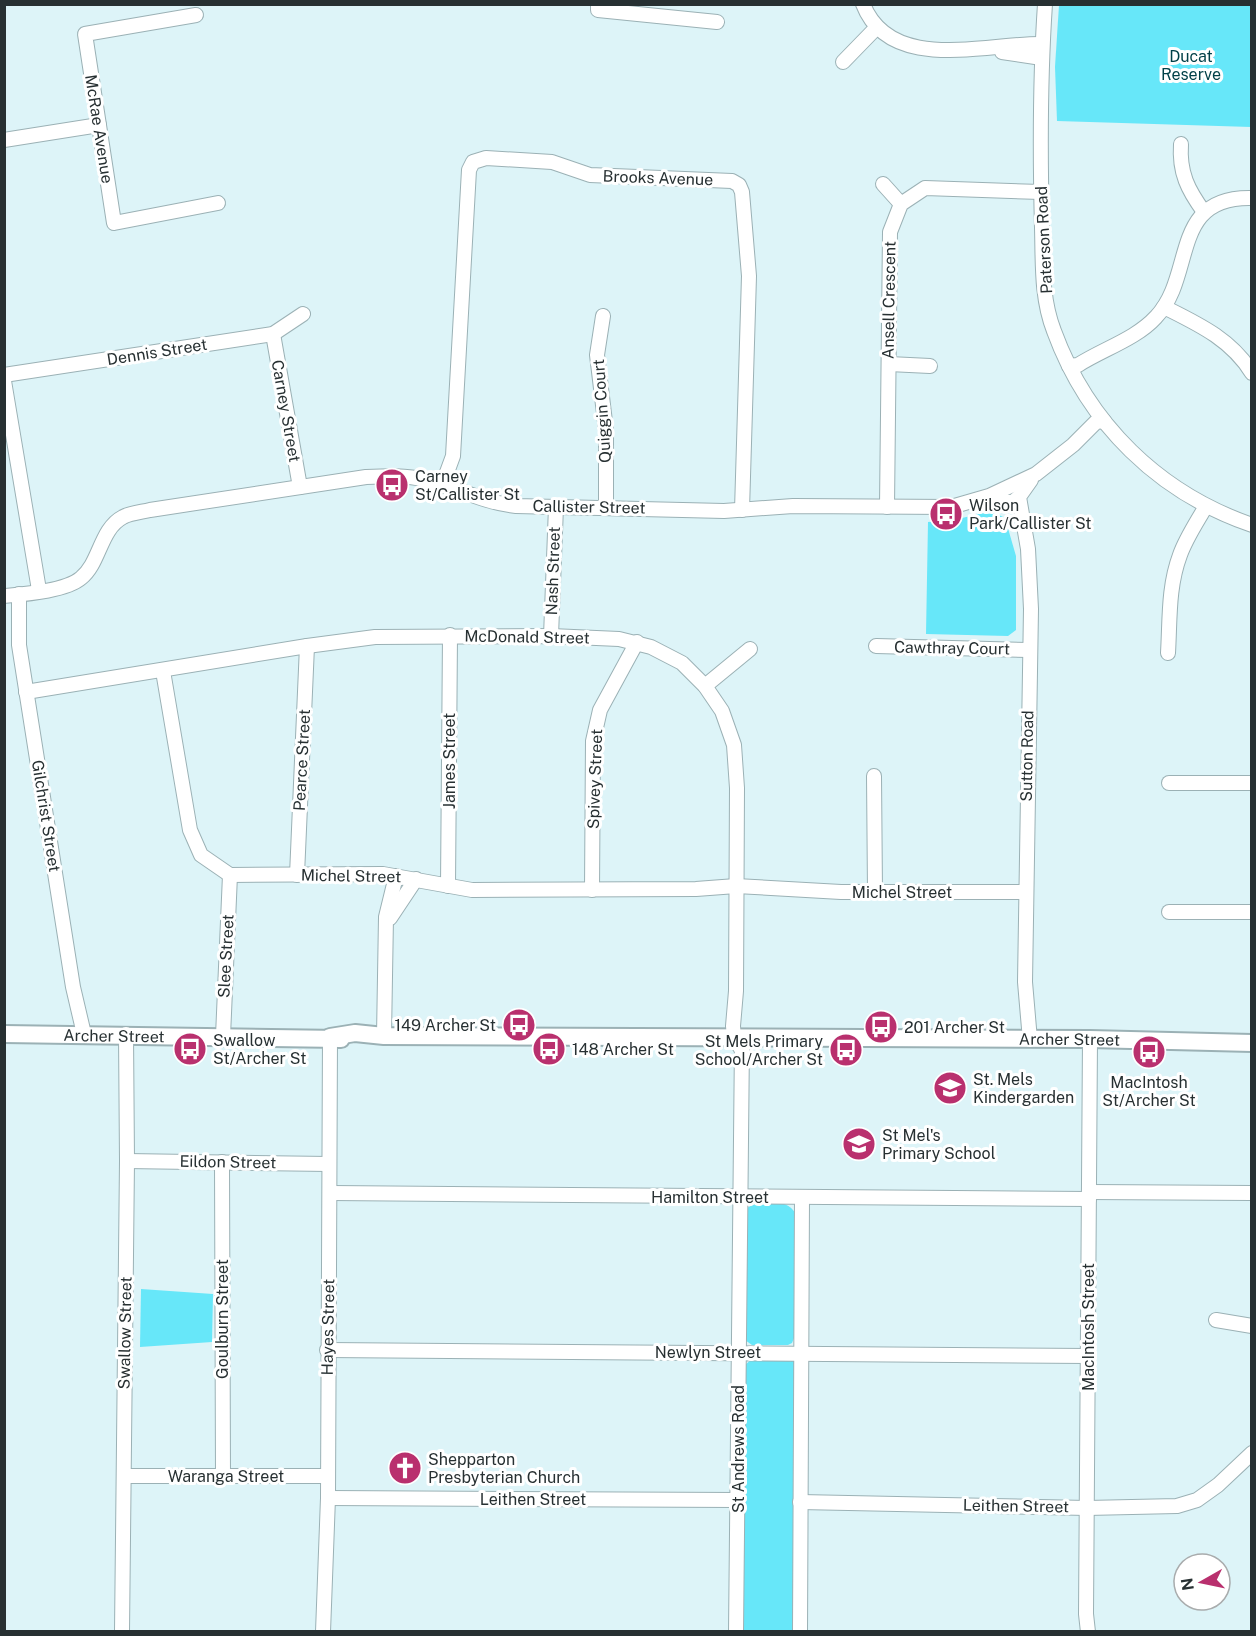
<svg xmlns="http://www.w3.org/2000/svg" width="1256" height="1636" font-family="'Public Sans',sans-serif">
<rect width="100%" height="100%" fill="#ddf4f8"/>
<g fill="#67e7f9">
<polygon points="1059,5 1251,5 1251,127 1057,121 1055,67"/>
<polygon points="991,511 1005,518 1016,556 1016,630 1008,636 926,634 928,522 958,519"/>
<path d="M756,1203c16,0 31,-4 40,11v119l-4,10 -4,2h-36l-7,-5 2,-132z"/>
<polygon points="141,1289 213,1294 212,1342 140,1347"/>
<polygon points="753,1358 793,1359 796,1362 795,1631 741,1632 745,1365"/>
</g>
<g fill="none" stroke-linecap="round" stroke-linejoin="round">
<defs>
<g id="minor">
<polyline points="598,4 598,10 717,22"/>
<path d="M863,4c27,70 124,39 179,40"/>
<path d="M1045,4c-5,74 -5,149 -3,224 1,34 -1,70 12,103 34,93 105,162 198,194"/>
<polyline points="196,15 85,34 114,223 218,203"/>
<polyline points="1002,52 1042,58"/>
<polyline points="843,62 877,27"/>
<polyline points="4,140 99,125"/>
<path d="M1181,144c-2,29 7,46 23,68"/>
<polyline points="883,184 901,204"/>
<path d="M1164,307c34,17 67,32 88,66"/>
<polyline points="603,316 597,355 606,430 606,508"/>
<polyline points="273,334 300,487"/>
<polyline points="889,364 930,366"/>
<path d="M1069,366l9,-1c25,-16 58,-26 78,-48 40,-42 13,-121 96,-119"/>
<polyline points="4,375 273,334 303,314"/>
<polyline points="4,381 39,590"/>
<polyline points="442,486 453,456 469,170 473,162 486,158 552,162 590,175 732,181 739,185 742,192 749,276 742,510"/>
<polyline points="982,502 1013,502 1019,497"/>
<polyline points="887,507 890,232 901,204 925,188 1041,192"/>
<polyline points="19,594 19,645 73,987 84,1034"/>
<path d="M4,596c21,-2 62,-5 77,-18 19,-15 19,-49 42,-61 7,-4 19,-5 27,-7l216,-33c20,-1 40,-2 60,3 33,8 55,22 90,26l208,5 69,-5 158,1 38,-11 47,-22 37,-29 23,-23 8,-1"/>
<polyline points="551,636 556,507"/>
<polyline points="876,646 1029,650"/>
<path d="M1168,653c2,-33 0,-66 12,-98 6,-17 17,-33 26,-49"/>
<polyline points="163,671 190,830 201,855 230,875 383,874 472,890 696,889 736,886 841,892 1025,892"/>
<polyline points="705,686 750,649"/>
<polyline points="26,692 307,646 375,637 551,636 619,639 651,647 682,663 705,686 722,711 734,745 737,788 736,991 733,1026 734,1038 742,1050"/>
<polyline points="874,776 875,892"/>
<polyline points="1169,783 1252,783"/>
<polyline points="297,875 307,646"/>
<polyline points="448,886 450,635"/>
<polyline points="592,890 593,741 600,710 637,642"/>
<polyline points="1169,912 1252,912"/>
<polyline points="390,918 416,879"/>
<polyline points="223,1036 230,875"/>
<polyline points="384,1036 386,917 396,876"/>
<polyline points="1030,1040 1025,982 1031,609 1028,549 1019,497 1031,480"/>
<polyline points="127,1161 329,1164"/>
<polyline points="222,1162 223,1476"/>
<polyline points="1089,1192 1252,1193"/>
<polyline points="331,1193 1089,1199"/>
<polyline points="1216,1320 1252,1326"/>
<polyline points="327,1350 1088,1356"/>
<polyline points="124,1476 328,1476"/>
<polyline points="328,1498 738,1500"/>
<polyline points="800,1502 1087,1508 1177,1506 1197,1500 1218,1485 1252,1453"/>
<polyline points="122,1632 127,1161 126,1034"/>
<polyline points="323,1632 328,1498 330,1037"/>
<polyline points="736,1632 742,1041"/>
<polyline points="800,1632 802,1197"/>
<polyline points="1088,1632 1086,1614 1090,1039"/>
</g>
<g id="major">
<path id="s1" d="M4,1034l337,5"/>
<path id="s2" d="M330,1037l25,-4 29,3 706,3 162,4"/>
</g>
</defs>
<use href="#minor" stroke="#9bb1b5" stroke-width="16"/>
<use href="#major" stroke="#9bb1b5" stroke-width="20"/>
<use href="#minor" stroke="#fff" stroke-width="14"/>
<use href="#major" stroke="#fff" stroke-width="16"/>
</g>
<defs>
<symbol id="bus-disc" viewBox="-11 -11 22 22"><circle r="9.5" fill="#b9306e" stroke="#fff"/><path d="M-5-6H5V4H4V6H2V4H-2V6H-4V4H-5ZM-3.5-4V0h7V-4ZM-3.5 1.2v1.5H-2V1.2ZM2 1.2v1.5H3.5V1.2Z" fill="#fff"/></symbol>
<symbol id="school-disc" viewBox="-11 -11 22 22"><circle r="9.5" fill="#b9306e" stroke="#fff"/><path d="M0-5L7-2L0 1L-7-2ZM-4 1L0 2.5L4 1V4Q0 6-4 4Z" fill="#fff"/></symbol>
<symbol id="church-disc" viewBox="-11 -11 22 22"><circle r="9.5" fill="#b9306e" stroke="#fff"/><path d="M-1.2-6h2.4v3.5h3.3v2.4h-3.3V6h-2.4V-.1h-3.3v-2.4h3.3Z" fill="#fff"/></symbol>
</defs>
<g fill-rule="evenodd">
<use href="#bus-disc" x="373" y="466" width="38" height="38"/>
<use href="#bus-disc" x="927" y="495" width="38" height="38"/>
<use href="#bus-disc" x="500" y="1006" width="38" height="38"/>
<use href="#bus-disc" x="862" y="1008" width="38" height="38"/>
<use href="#bus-disc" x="171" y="1030" width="38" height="38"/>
<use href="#bus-disc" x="530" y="1030" width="38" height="38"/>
<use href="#bus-disc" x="827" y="1031" width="38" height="38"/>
<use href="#bus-disc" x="1130" y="1033" width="38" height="38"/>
<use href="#school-disc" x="931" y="1069" width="38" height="38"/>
<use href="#school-disc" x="840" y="1125" width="38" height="38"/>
<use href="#church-disc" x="386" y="1449" width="38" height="38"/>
</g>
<g text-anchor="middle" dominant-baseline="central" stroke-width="6" stroke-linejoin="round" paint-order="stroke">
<g font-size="16" fill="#004048" stroke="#fff">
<text x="1191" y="56">Ducat<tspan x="1191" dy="18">Reserve</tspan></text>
</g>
<g font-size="16" fill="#273032" stroke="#fff">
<text transform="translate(99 129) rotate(81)">McRae Avenue</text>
<text transform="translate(658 178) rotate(2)">Brooks Avenue</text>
<text transform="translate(1044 240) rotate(-93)">Paterson Road</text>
<text transform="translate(889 300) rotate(-89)">Ansell Crescent</text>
<text transform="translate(157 352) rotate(-9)">Dennis Street</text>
<text transform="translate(286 411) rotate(80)">Carney Street</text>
<text transform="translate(602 411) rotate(-94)">Quiggin Court</text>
<text transform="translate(589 507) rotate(1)">Callister Street</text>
<text transform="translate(553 571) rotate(-88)">Nash Street</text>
<text transform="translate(527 637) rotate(1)">McDonald Street</text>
<text transform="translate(952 648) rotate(1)">Cawthray Court</text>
<text transform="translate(1027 756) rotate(-89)">Sutton Road</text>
<text transform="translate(302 760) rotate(-87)">Pearce Street</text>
<text transform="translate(449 761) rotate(-90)">James Street</text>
<text transform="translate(595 779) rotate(-88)">Spivey Street</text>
<text transform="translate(46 816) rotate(81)">Gilchrist Street</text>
<text transform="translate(351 876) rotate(1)">Michel Street</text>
<text x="902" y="892">Michel Street</text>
<text transform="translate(226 956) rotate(-87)">Slee Street</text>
<text stroke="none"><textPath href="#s1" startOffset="110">Archer Street</textPath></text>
<text stroke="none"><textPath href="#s2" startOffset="740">Archer Street</textPath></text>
<text transform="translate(228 1162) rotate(1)">Eildon Street</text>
<text x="710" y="1197">Hamilton Street</text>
<text transform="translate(222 1319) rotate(-90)">Goulburn Street</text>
<text transform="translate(328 1327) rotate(-89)">Hayes Street</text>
<text transform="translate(1088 1327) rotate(-90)">MacIntosh Street</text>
<text transform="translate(125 1333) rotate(-89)">Swallow Street</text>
<text x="708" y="1352">Newlyn Street</text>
<text transform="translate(738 1449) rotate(-90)">St Andrews Road</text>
<text x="226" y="1476">Waranga Street</text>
<text x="533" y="1499">Leithen Street</text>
<text transform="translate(1016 1506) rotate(1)">Leithen Street</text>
</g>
<g font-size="16" fill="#273032" stroke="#fff" text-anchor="start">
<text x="415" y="476">Carney<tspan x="415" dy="18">St/Callister St</tspan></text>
<text x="969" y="505">Wilson<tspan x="969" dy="18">Park/Callister St</tspan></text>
<text x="496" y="1025" text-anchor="end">149 Archer St</text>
<text x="904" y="1027">201 Archer St</text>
<text x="213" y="1040">Swallow<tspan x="213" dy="18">St/Archer St</tspan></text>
<text x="823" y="1041" text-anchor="end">St Mels Primary<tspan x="823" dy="18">School/Archer St</tspan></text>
<text x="572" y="1049">148 Archer St</text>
<text x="973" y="1079">St. Mels<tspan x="973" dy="18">Kindergarden</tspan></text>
<text x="1149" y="1082" text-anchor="middle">MacIntosh<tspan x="1149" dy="18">St/Archer St</tspan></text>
<text x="882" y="1135">St Mel's<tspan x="882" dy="18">Primary School</tspan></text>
<text x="428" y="1459">Shepparton<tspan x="428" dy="18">Presbyterian Church</tspan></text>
</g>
</g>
<rect width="1256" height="1636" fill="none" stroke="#273032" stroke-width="12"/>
<g transform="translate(1202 1582) rotate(261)"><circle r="28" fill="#ffffff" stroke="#a9acad" stroke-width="1.5"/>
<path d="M0-4.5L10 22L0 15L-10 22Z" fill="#b9306e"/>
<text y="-9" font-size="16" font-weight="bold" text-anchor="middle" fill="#273032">N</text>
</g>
</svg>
